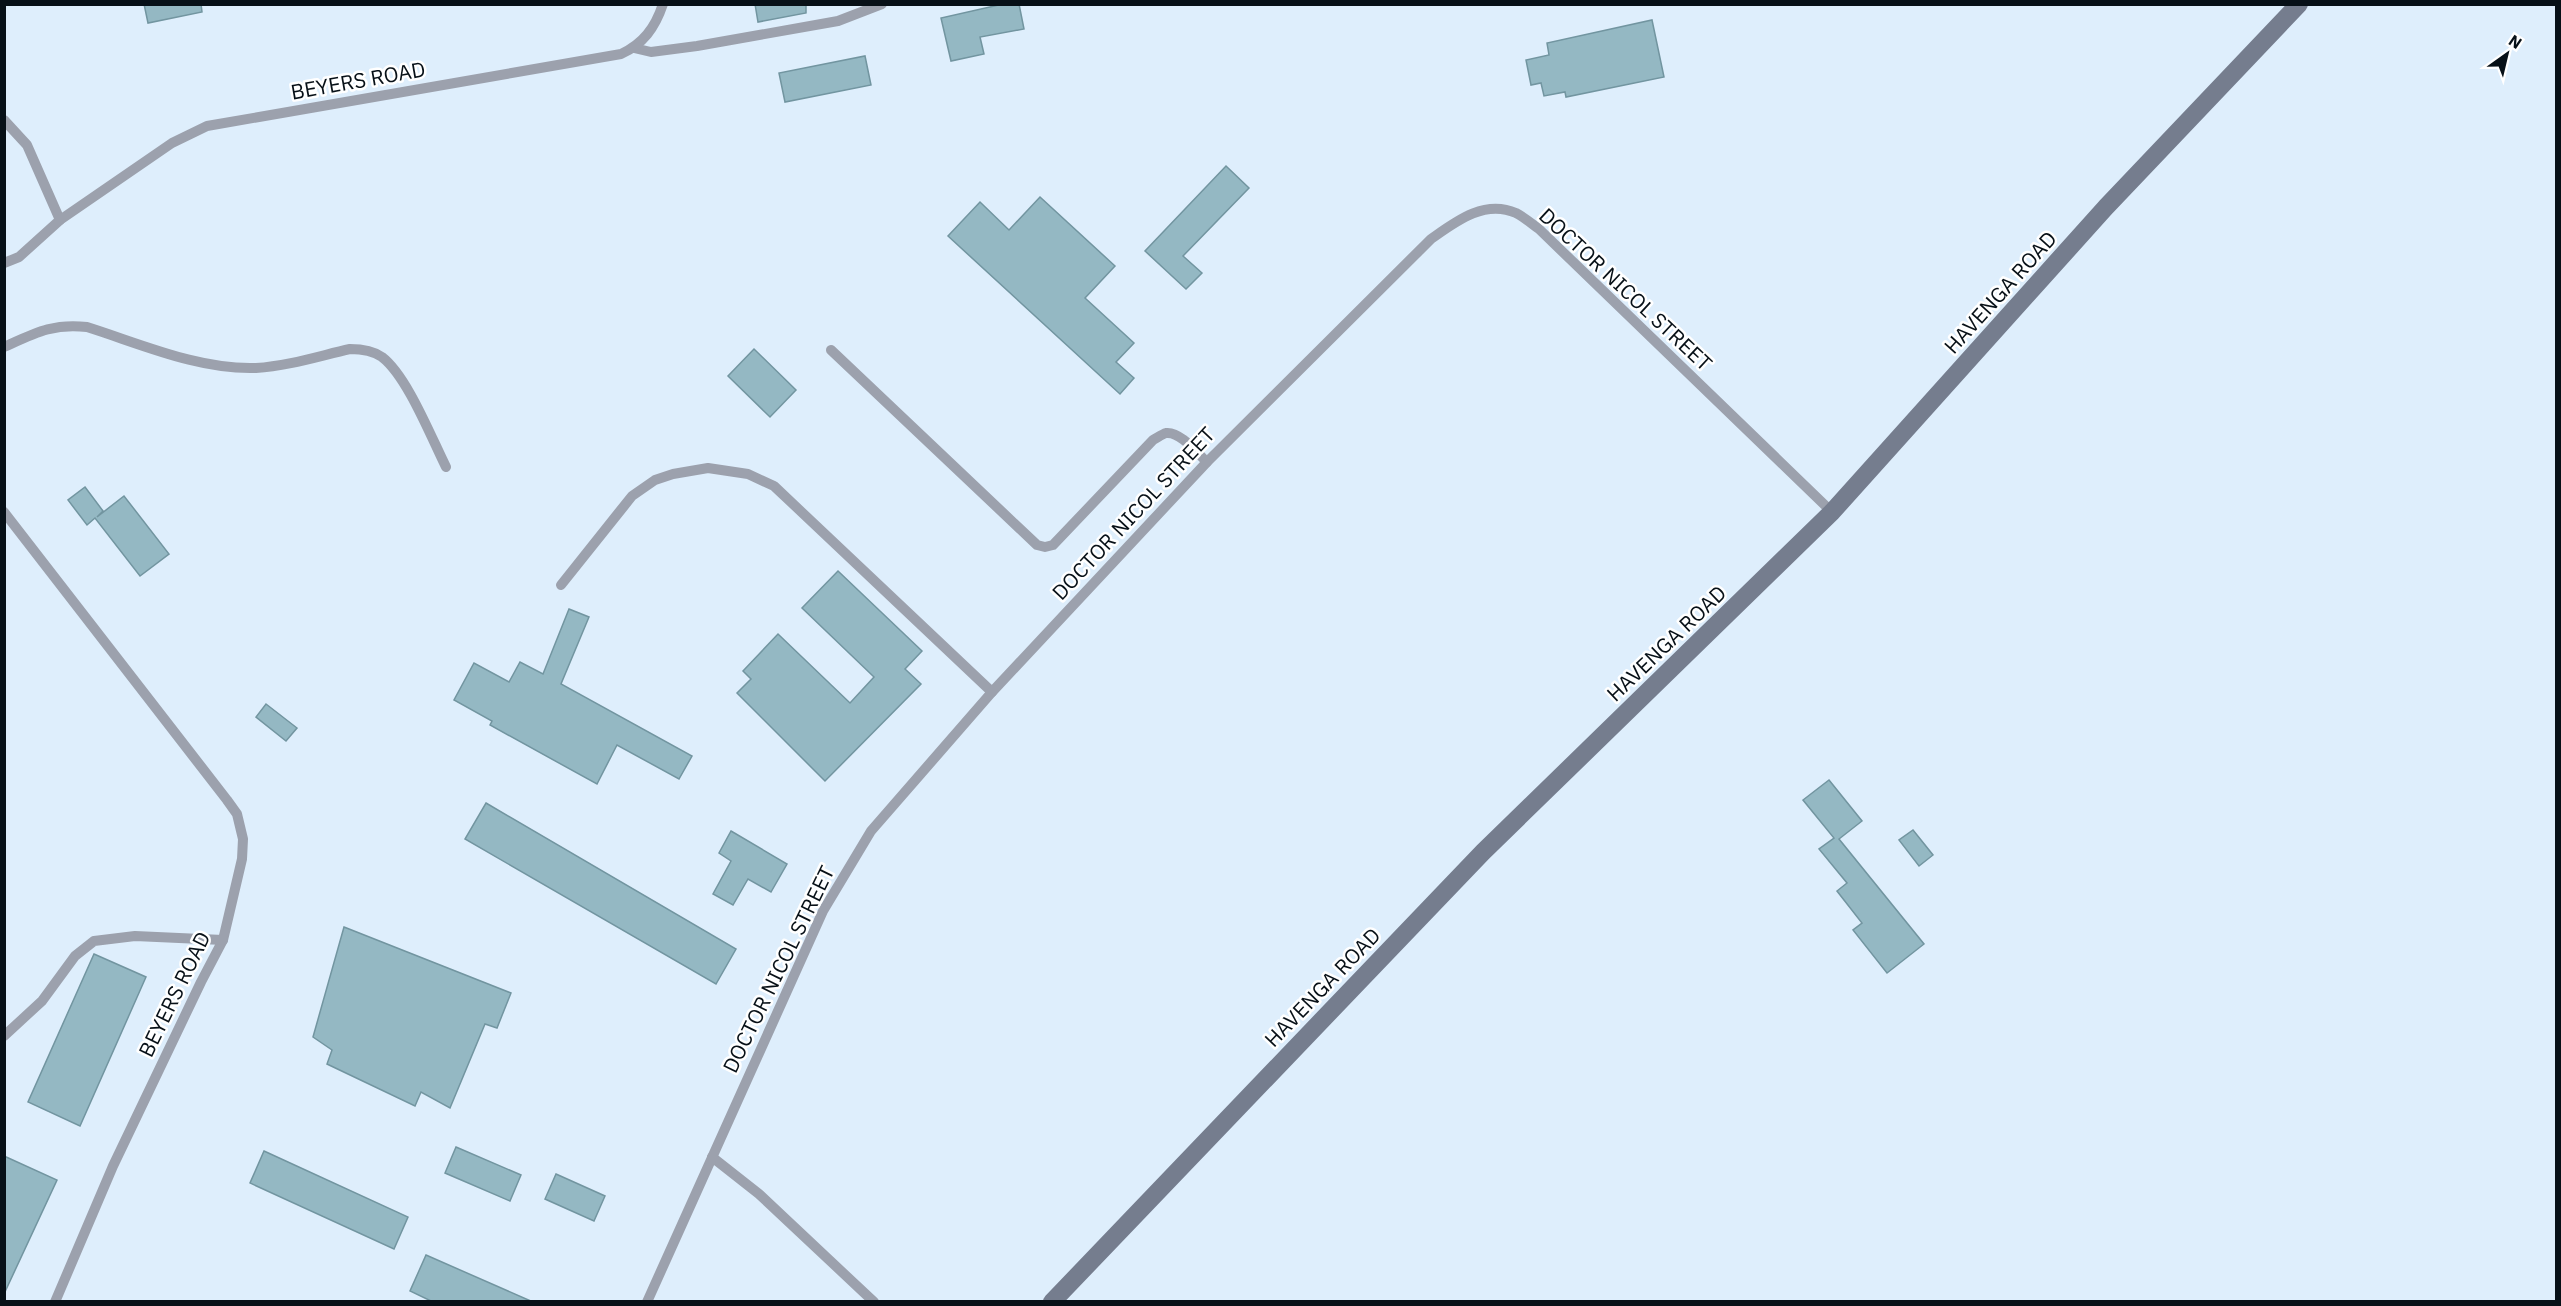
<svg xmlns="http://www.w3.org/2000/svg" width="2561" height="1306" font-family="'IBM Plex Sans',sans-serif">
<rect width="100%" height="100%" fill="#deeefc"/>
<g fill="#94b8c3" stroke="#7295a0" stroke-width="1.5">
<polygon points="144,4 201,4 202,12 148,23"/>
<polygon points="755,4 806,4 806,13 758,22"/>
<polygon points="1003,4 1019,4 1024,29 980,37 984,54 951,61 941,18"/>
<polygon points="1652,20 1664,77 1566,97 1565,92 1544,96 1541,83 1531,85 1526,60 1549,55 1547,43"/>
<polygon points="865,56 871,85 785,102 779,73"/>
<polygon points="1226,166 1249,188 1183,256 1202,273 1186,289 1145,251"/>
<polygon points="1040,197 1115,266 1085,298 1134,343 1116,362 1134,378 1120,394 948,236 980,202 1009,230"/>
<polygon points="754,349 796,390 770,417 728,376"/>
<polygon points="85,487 103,511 97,517 124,496 169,554 140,576 95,518 87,525 68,500"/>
<polygon points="838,571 922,651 905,669 921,684 825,781 737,693 751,679 743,671 778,634 850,703 874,677 802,608"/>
<polygon points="569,609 589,617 561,684 692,756 679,779 617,745 597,784 490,725 492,721 454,700 474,663 509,682 520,662 543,674"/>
<polygon points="266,704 297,728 286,741 256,717"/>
<polygon points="1829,780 1862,821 1839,839 1924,944 1887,973 1853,930 1862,923 1837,891 1847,883 1819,849 1834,838 1803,800"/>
<polygon points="486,803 736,949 716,984 465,839"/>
<polygon points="1913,830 1933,855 1919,866 1899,840"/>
<polygon points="731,831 787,864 771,892 748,879 733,905 713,894 731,861 719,853"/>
<polygon points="344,927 511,993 497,1028 485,1024 450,1108 421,1092 415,1106 327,1064 332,1050 313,1037"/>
<polygon points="94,954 146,977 80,1126 28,1102"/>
<polygon points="456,1147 521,1175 510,1201 445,1173"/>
<polygon points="264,1151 408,1217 394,1249 250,1183"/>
<polygon points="4,1156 57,1180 4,1294"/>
<polygon points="556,1174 605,1196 594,1221 545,1199"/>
<polygon points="426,1255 533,1302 433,1302 410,1291"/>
</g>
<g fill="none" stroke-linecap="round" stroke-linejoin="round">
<g stroke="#9ca1ad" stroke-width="10">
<polyline points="634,48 651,52 697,46 838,21 882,4"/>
<polyline points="4,120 27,145 60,220"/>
<path d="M4,263l15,-6 41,-37 112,-77 35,-17 414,-72c22,-10 34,-26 42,-50"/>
<path d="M4,347c31,-14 49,-24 83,-20 54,17 112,43 169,41 32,-2 63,-12 94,-19 11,0 22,1 32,8 25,19 49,80 64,110"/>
<path d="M831,350l206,195 8,2 8,-2 100,-105c4,-2 9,-6 13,-7 14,-2 32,21 41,29"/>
<polyline points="4,512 227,800 237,814 243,839 242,859 223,940 201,982 113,1166 55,1302"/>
<polyline points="561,585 632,496 655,480 673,474 708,468 748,474 774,486 992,692"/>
<polyline points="4,1036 42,1001 75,956 94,941 135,936 223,940"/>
<polyline points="712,1157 759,1194 874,1302"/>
<path d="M647,1302l176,-391 48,-80 121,-139 215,-230 224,-223c24,-17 53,-40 85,-26 8,4 16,11 23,16l293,283"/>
</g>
<polyline stroke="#757d8e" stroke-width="18" points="1052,1302 1483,852 1832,512 2106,207 2299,4"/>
</g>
<g text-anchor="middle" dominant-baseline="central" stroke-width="5" stroke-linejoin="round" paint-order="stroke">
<g font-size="21" fill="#071017" stroke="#fff">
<text transform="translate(358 80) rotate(-10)">BEYERS ROAD</text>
<text transform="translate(1626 289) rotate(43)">DOCTOR NICOL STREET</text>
<text transform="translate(2000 292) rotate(-48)">HAVENGA ROAD</text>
<text transform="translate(1133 513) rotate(-47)">DOCTOR NICOL STREET</text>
<text transform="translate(1666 643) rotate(-44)">HAVENGA ROAD</text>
<text transform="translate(778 969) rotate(-64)">DOCTOR NICOL STREET</text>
<text transform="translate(1322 987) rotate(-46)">HAVENGA ROAD</text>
<text transform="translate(174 994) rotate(-64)">BEYERS ROAD</text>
</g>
</g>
<rect width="2561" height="1306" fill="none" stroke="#071017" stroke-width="12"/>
<g transform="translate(2507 54) rotate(34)" stroke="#ffffff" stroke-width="4.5" paint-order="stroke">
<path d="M0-4.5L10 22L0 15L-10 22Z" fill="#071017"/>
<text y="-9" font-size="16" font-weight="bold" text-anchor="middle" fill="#071017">N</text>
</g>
</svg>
